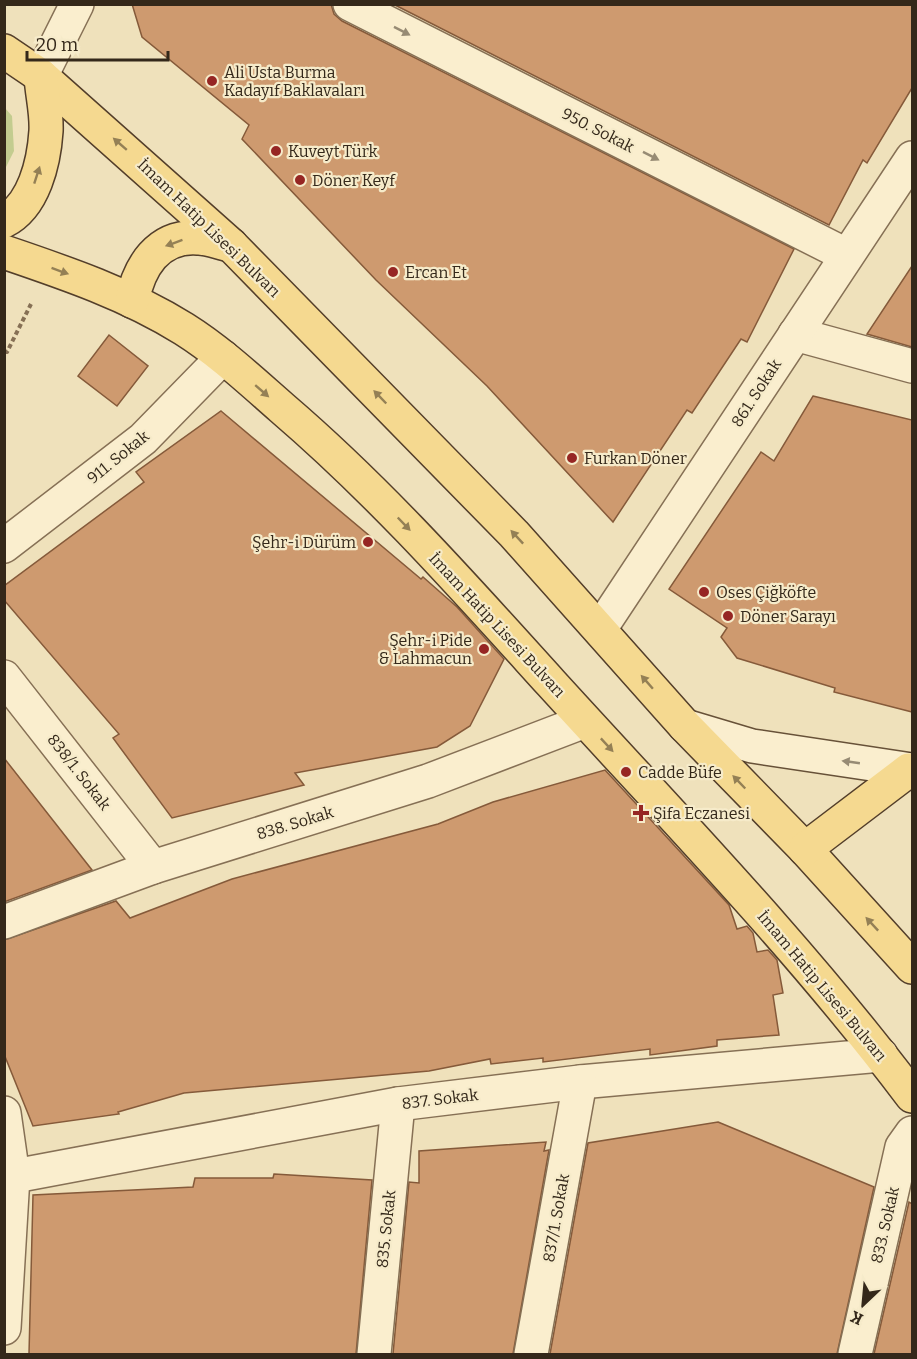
<svg xmlns="http://www.w3.org/2000/svg" width="917" height="1359" font-family="Bitter,serif">
<rect width="100%" height="100%" fill="#efe1bb"/>
<polygon fill="#c3cc8f" points="5,108 12,116 14,151 5,169"/>
<g fill="#ce9a6f" stroke="#855a3a" stroke-width="1.5">
<polygon points="132,4 331,4 334,14 342,21 794,249 747,342 741,339 692,413 687,410 613,522 487,386 376,280 242,139 249,125 142,37"/>
<polygon points="393,4 912,4 912,88 867,163 863,160 829,225"/>
<polygon points="912,266 912,347 867,334"/>
<polygon points="109,335 148,366 117,406 78,376"/>
<polygon points="813,396 912,420 912,712 834,692 835,688 737,658 721,637 727,628 669,589 761,452 774,461"/>
<polygon points="221,411 421,579 423,577 457,607 504,659 470,726 437,747 295,773 304,785 172,818 113,738 119,734 4,600 4,586 144,482 136,472"/>
<polygon points="4,758 92,870 4,902"/>
<polygon points="605,770 729,905 737,929 747,926 753,933 757,952 768,950 777,960 783,993 773,995 779,1035 717,1040 717,1046 650,1055 650,1049 543,1062 543,1058 491,1064 490,1059 429,1071 184,1093 118,1112 119,1114 33,1126 4,1054 4,940 116,901 130,918 232,879 438,824 493,802"/>
<polygon points="718,1122 874,1187 837,1354 550,1354 588,1143"/>
<polygon points="546,1142 544,1151 549,1150 513,1354 393,1354 409,1182 419,1183 419,1151"/>
<polygon points="274,1174 372,1180 356,1354 29,1354 33,1195 193,1187 195,1178 273,1178"/>
<polygon points="909,1202 912,1204 912,1354 874,1354"/>
</g>
<g fill="none" stroke-linecap="round" stroke-linejoin="round">
<defs>
<g id="minor">
<polyline points="350,4 846,255"/>
<polyline points="795,334 912,366"/>
<polyline points="4,546 143,439 223,357"/>
<polyline points="600,629 912,158"/>
<polyline points="4,677 153,867"/>
<polyline points="4,922 153,867 428,781 585,721"/>
<polyline points="4,1113 13,1176 4,1328"/>
<polyline points="4,1178 398,1104 580,1082 881,1055"/>
<polyline points="374,1354 398,1104"/>
<polyline points="531,1354 580,1082"/>
<polyline points="855,1354 902,1147 912,1133"/>
</g>
<polyline id="tertiary" points="41,76 77,4"/>
<polyline id="secondary" points="685,726 752,746 912,770"/>
<g id="primary">
<polyline points="4,51 41,76 231,245 514,534 685,726 805,849 912,967"/>
<path d="M4,221c30,-15 40,-59 42,-90 1,-18 -4,-37 -5,-55"/>
<path d="M4,252c62,21 124,42 180,77 35,22 66,51 98,79 98,84 182,179 269,275 123,135 251,267 361,413"/>
<path d="M132,301c7,-34 26,-66 66,-63 10,0 22,5 33,7"/>
<polyline points="805,849 909,770"/>
</g>
</defs>
<use href="#minor" stroke="#867055" stroke-width="36"/>
<use href="#tertiary" stroke="#867055" stroke-width="36"/>
<use href="#secondary" stroke="#675138" stroke-width="36"/>
<use href="#primary" stroke="#533e2a" stroke-width="36"/>
<polyline stroke="#867055" stroke-width="4" stroke-dasharray="4.5 3" stroke-linecap="butt" points="4,351 7,352 31,304"/>
<use href="#minor" stroke="#faeece" stroke-width="33"/>
<use href="#tertiary" stroke="#faeece" stroke-width="33"/>
<use href="#secondary" stroke="#faeece" stroke-width="33"/>
<use href="#primary" stroke="#f5d990" stroke-width="33"/>
</g>
<defs><path id="oneway-solid" d="M-6-.8H1V-3.2L6.5 0L1 3.2V.8H-6Z" transform="scale(1.5)"/></defs>
<g fill="#978b74">
<use href="#oneway-solid" transform="translate(402 31) rotate(27)"/>
<use href="#oneway-solid" transform="translate(651 156) rotate(27)"/>
<use href="#oneway-solid" transform="translate(851 762) rotate(-172)"/>
</g>
<g fill="#948055">
<use href="#oneway-solid" transform="translate(120 144) rotate(-139)"/>
<use href="#oneway-solid" transform="translate(37 175) rotate(-72)"/>
<use href="#oneway-solid" transform="translate(174 243) rotate(160)"/>
<use href="#oneway-solid" transform="translate(60 271) rotate(20)"/>
<use href="#oneway-solid" transform="translate(262 391) rotate(41)"/>
<use href="#oneway-solid" transform="translate(380 397) rotate(-134)"/>
<use href="#oneway-solid" transform="translate(404 524) rotate(46)"/>
<use href="#oneway-solid" transform="translate(517 537) rotate(-133)"/>
<use href="#oneway-solid" transform="translate(647 682) rotate(-131)"/>
<use href="#oneway-solid" transform="translate(607 745) rotate(47)"/>
<use href="#oneway-solid" transform="translate(739 782) rotate(-134)"/>
<use href="#oneway-solid" transform="translate(872 924) rotate(-133)"/>
</g>
<g fill="#962623" stroke="#f6ebca" stroke-width="2">
<circle cx="212" cy="81" r="6"/>
<circle cx="276" cy="151" r="6"/>
<circle cx="300" cy="180" r="6"/>
<circle cx="393" cy="272" r="6"/>
<circle cx="572" cy="458" r="6"/>
<circle cx="368" cy="542" r="6"/>
<circle cx="704" cy="592" r="6"/>
<circle cx="728" cy="616" r="6"/>
<circle cx="484" cy="649" r="6"/>
<circle cx="626" cy="772" r="6"/>
<path d="M638 804h6v6h6v6h-6v6h-6v-6h-6v-6h6z"/>
</g>
<g text-anchor="middle" dominant-baseline="central" stroke-width="4.5" stroke-linejoin="round" paint-order="stroke">
<g font-size="16" fill="#34281a" stroke="#f6ebca" text-anchor="start">
<text x="224" y="72">Ali Usta Burma<tspan x="224" dy="18">Kadayıf Baklavaları</tspan></text>
<text x="288" y="151">Kuveyt Türk</text>
<text x="312" y="180">Döner Keyf</text>
<text x="405" y="272">Ercan Et</text>
<text x="584" y="458">Furkan Döner</text>
<text x="356" y="542" text-anchor="end">Şehr-i Dürüm</text>
<text x="716" y="592">Oses Çiğköfte</text>
<text x="740" y="616">Döner Sarayı</text>
<text x="472" y="640" text-anchor="end">Şehr-i Pide<tspan x="472" dy="18">&amp; Lahmacun</tspan></text>
<text x="638" y="772">Cadde Büfe</text>
<text x="653" y="813">Şifa Eczanesi</text>
</g>
<g font-size="16" fill="#34281a" stroke="#f6ebca">
<text transform="translate(598 130) rotate(27)">950. Sokak</text>
<text transform="translate(209 228) rotate(44)">İmam Hatip Lisesi Bulvarı</text>
<text transform="translate(756 393) rotate(-57)">861. Sokak</text>
<text transform="translate(118 457) rotate(-39)">911. Sokak</text>
<text transform="translate(497 625) rotate(47)">İmam Hatip Lisesi Bulvarı</text>
<text transform="translate(79 772) rotate(52)">838/1. Sokak</text>
<text transform="translate(295 823) rotate(-17)">838. Sokak</text>
<text transform="translate(822 986) rotate(50)">İmam Hatip Lisesi Bulvarı</text>
<text transform="translate(440 1099) rotate(-7)">837. Sokak</text>
<text transform="translate(556 1218) rotate(-80)">837/1. Sokak</text>
<text transform="translate(885 1225) rotate(-77)">833. Sokak</text>
<text transform="translate(386 1229) rotate(-84)">835. Sokak</text>
</g>
</g>
<rect width="917" height="1359" fill="none" stroke="#34281a" stroke-width="12"/>
<g transform="translate(863 1305) rotate(206)" stroke="#f6ebca" stroke-width="4.5" paint-order="stroke">
<path d="M0-4.5L10 22L0 15L-10 22Z" fill="#34281a"/>
<text y="-9" font-size="16" font-weight="bold" text-anchor="middle" fill="#34281a">K</text>
</g>
<path d="M27 51v9h141v-9" fill="none" stroke="#34281a" stroke-width="3"/>
<text x="36" y="51" font-size="18" fill="#34281a" stroke="#f6ebca" stroke-width="4.5" paint-order="stroke">20 m</text>
</svg>
